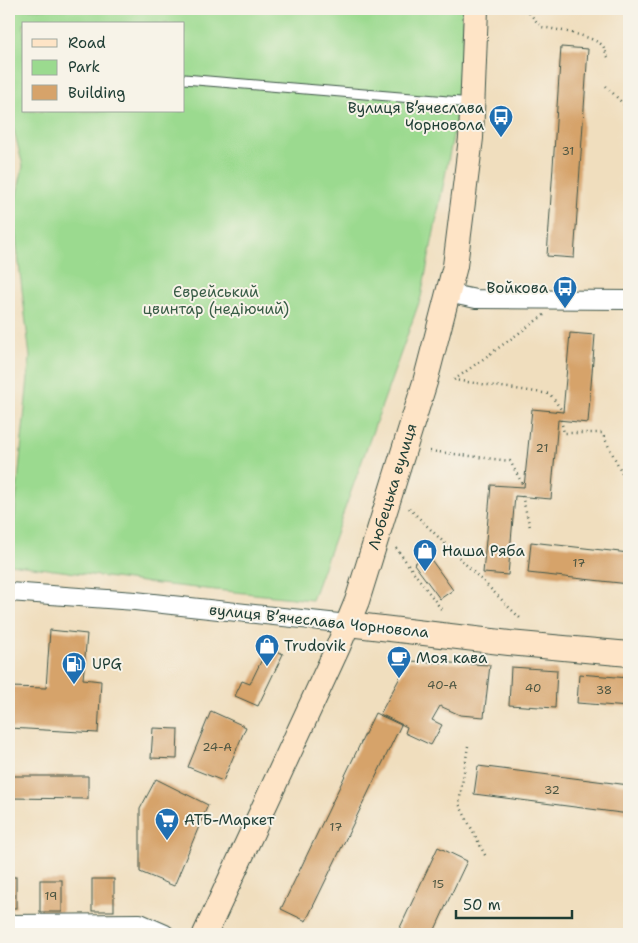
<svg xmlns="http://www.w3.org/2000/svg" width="638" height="943" font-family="'Shantell Sans',sans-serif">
<rect width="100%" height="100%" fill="#f7f3e8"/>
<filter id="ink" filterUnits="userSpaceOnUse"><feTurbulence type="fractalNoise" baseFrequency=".02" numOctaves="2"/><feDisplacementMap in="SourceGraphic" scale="10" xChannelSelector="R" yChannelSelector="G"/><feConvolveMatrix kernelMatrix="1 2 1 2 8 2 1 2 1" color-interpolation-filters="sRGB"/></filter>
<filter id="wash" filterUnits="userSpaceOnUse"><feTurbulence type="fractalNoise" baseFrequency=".0096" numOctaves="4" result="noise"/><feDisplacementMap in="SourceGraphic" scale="20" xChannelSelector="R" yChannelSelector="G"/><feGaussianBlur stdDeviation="1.12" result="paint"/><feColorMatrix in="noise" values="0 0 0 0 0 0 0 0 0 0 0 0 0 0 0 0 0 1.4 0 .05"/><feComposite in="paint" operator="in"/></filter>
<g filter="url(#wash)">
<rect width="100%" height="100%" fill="#f0debe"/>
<path fill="#9bda8f" stroke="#5d8c62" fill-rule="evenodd" d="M9,9h455l-1,51 -8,66 -34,171 -109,303 -154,-16 -148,-20 20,-207 -17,-144 10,-47 -14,-55zM24,24h160v87h-160z"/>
<g id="blocks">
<g fill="#d6a36a">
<polygon points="561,47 588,49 574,258 547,256"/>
<polygon points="570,333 595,335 588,423 558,420 551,499 515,496 508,575 483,573 491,485 524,487 532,409 563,412"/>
<polygon points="531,542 629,553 629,584 528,573"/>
<polygon points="427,554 453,590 440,599 414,564"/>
<polygon points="50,630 87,634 83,679 101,681 98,733 9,728 9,687 46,688"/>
<polygon points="268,647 283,654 258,706 235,696 242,681 250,684"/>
<polygon points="409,661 490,665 484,717 460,715 440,706 432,720 442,725 431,745 405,733 407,727 380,714"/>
<polygon points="511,667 557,670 555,708 509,705"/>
<polygon points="579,674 629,678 629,707 577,703"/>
<polygon points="211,711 246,727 223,781 188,767"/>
<polygon points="375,713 401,725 306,921 281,909"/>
<polygon points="153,728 178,729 177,759 151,758"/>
<polygon points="478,766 629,785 629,814 474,794"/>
<polygon points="9,776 88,776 88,799 9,798"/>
<polygon points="156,779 208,805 174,886 140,872 140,809"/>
<polygon points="438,847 467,861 449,899 433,934 397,934"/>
<rect x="9" y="877" width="7" height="31"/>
<rect x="92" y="879" width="22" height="32"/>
<rect x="40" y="880" width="22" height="32"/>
</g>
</g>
</g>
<g filter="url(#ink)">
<use href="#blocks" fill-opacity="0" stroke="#3e5549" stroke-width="1"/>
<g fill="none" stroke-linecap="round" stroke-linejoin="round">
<defs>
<polyline id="lane" points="184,79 472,103"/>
<g id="street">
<polyline points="447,293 476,299 629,300"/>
<polyline points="9,592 135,601 348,624"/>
<polyline points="9,924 140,923 165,934"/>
</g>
<g id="secondary">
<polyline points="348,624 509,643 629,654"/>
<path id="s1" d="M205,934l133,-287 19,-46 68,-219 30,-116 16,-128 5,-129"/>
</g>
</defs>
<use href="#lane" stroke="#3e5549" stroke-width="11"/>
<use href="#street" stroke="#3e5549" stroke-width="20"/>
<use href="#secondary" stroke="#3e5549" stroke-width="26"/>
<g stroke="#3e5549" stroke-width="2.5" stroke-dasharray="1 4" stroke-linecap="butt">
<path d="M526,9l15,18c13,2 53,9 62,19 2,3 3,8 5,11"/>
<polyline points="606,86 629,110"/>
<polyline points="544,315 454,380 550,394 563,412"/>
<polyline points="561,420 564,433 602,433 629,487"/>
<polyline points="430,451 510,461 524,487"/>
<polyline points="522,496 530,527"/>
<polyline points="409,508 520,618"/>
<polyline points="396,548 441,609"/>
<polyline points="468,746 459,804 486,857"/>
<polyline points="327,934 329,930"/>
</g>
<use href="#lane" stroke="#fff" stroke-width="9"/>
<use href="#street" stroke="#fff" stroke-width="18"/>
<use href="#secondary" stroke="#fee4c6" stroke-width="24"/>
</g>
</g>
<defs>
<symbol id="bus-pin" viewBox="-11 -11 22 30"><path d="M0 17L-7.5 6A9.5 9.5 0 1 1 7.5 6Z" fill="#1f6fb2" stroke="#f7f3e8"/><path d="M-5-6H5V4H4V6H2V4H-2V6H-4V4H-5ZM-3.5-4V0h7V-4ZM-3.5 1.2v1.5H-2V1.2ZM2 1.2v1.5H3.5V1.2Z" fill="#fff"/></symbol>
<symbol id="shop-pin" viewBox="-11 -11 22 30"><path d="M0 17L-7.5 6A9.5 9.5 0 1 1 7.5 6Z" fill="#1f6fb2" stroke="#f7f3e8"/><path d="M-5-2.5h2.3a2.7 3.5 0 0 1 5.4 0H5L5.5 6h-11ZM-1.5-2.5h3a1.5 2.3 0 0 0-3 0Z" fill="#fff"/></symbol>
<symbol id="cafe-pin" viewBox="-11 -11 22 30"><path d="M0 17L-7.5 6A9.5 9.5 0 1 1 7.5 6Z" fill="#1f6fb2" stroke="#f7f3e8"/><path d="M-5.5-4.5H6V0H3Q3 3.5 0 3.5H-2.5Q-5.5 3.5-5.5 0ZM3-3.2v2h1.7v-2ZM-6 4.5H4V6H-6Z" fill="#fff"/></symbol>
<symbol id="fuel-pin" viewBox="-11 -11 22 30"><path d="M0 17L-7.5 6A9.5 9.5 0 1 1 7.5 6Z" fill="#1f6fb2" stroke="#f7f3e8"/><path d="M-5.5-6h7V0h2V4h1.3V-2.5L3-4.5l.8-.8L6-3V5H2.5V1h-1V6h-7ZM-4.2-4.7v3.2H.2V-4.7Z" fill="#fff"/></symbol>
<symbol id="supermarket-pin" viewBox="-11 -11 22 30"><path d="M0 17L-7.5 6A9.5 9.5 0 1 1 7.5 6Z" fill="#1f6fb2" stroke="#f7f3e8"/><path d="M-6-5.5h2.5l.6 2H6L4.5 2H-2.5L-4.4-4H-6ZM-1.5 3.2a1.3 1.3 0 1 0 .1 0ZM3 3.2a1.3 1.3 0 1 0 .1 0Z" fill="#fff"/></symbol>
</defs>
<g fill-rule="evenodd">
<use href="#bus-pin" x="487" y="103" width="28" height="38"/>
<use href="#bus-pin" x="551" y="274" width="28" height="38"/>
<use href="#shop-pin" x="411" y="537" width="28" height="38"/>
<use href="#shop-pin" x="253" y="632" width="28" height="38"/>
<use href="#cafe-pin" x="385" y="644" width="28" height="38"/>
<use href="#fuel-pin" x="60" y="650" width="28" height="38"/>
<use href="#supermarket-pin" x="153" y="806" width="28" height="38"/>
</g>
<g text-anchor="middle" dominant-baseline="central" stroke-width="4" stroke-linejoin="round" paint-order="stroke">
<g font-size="12" fill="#4d5642">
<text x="568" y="151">31</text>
<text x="542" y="448">21</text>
<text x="579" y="563">17</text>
<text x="442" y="685">40-А</text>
<text x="533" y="688">40</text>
<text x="604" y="690">38</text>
<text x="217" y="747">24-А</text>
<text x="552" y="790">32</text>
<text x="336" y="827">17</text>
<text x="438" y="884">15</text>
<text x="51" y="896">19</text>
</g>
<g font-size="15" fill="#1f3d34" stroke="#f7f3e8" text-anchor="start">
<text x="484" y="108" text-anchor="end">Вулиця В’ячеслава<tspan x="484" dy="17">Чорновола</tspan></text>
<text x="548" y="288" text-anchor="end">Войкова</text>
<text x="442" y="551">Наша Ряба</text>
<text x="284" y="646">Trudovik</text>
<text x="416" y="658">Моя кава</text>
<text x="92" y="664">UPG</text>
<text x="184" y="820">АТБ-Маркет</text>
</g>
<g font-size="15" fill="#385c46" stroke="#f7f3e8">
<text x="216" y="292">Єврейський<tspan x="216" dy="17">цвинтар (недіючий)</tspan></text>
</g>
<g font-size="15" fill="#1f3d34" stroke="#f7f3e8">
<text stroke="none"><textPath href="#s1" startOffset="486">Любецька вулиця</textPath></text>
<text transform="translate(319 621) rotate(6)">вулиця Вʼячеслава Чорновола</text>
</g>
</g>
<rect width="638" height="943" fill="none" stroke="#f7f3e8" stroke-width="30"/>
<rect x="22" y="22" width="162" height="90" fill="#f7f3e8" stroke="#a1aaa0"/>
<rect x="32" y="39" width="25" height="8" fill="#fee4c6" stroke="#a1aaa0"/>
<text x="68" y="48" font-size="15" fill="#1f3d34">Road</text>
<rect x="32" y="60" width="25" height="15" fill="#9bda8f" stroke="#a1aaa0"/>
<text x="68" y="72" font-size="15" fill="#1f3d34">Park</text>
<rect x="32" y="85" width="25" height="15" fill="#d6a36a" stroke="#a1aaa0"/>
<text x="68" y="98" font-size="15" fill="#1f3d34">Building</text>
<path d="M456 910v8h116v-8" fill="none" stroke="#1f3d34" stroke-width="2.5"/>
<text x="463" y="910" font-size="15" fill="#1f3d34" stroke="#f7f3e8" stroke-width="4" paint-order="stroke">50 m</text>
</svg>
